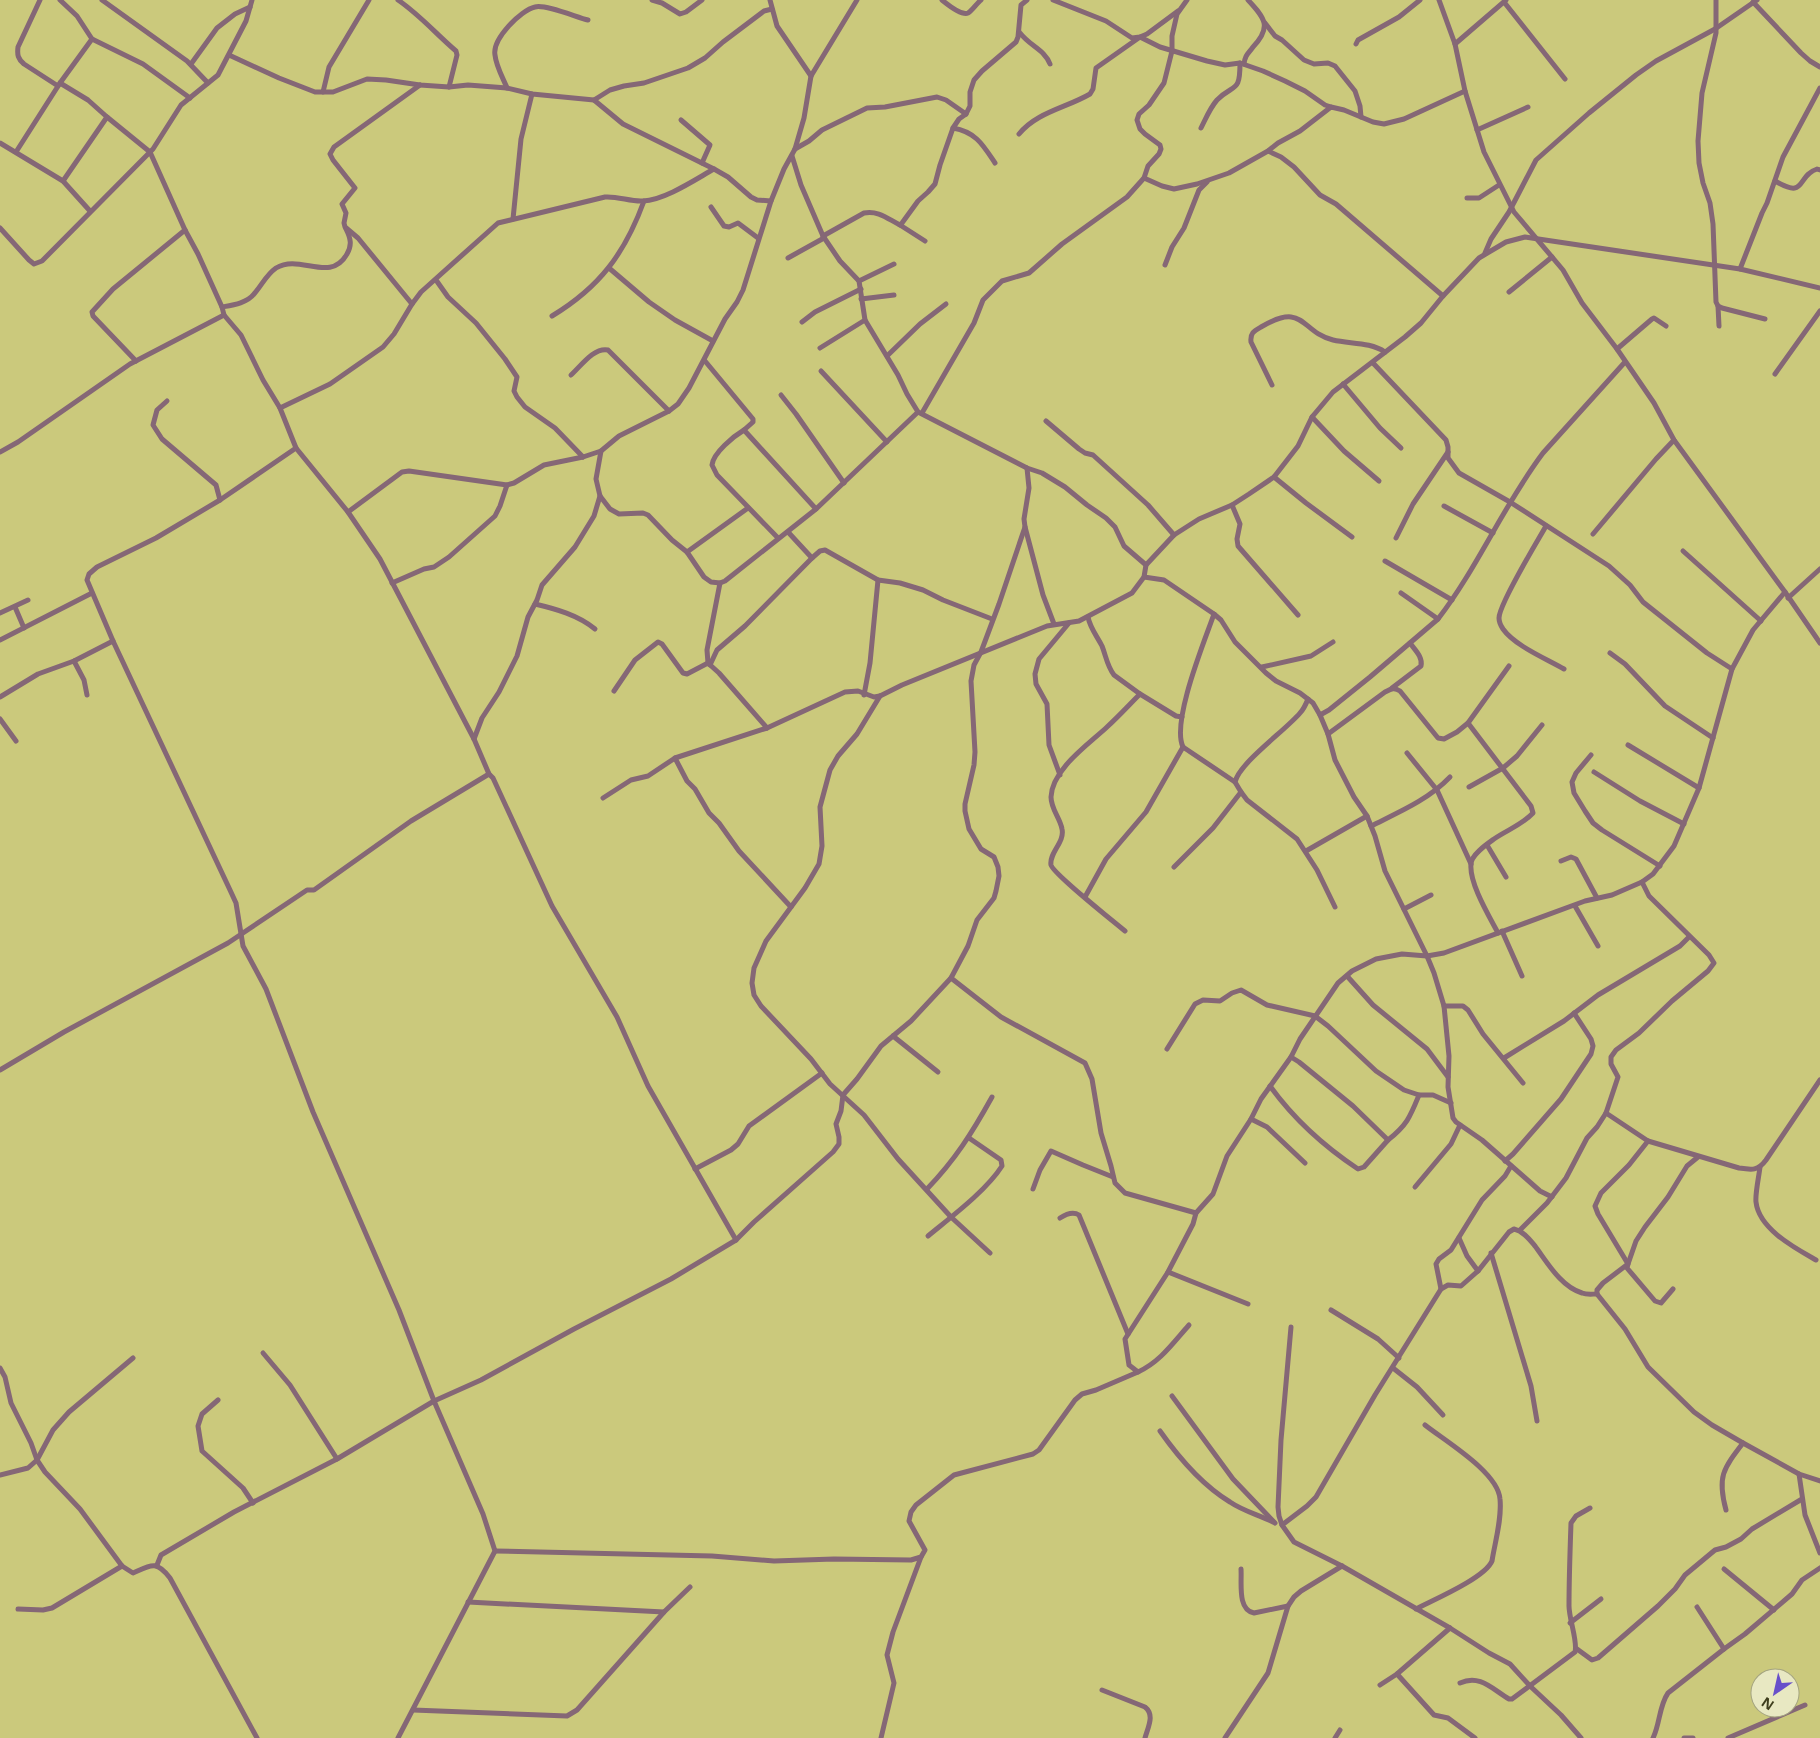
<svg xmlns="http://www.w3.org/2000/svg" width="1820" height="1738" font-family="'Open Sans',sans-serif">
<rect width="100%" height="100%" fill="#cbc97c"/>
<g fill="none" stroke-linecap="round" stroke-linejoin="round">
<g stroke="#856776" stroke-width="5">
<path d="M40,0l-22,47c-1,8 0,12 6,17l34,22"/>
<polyline points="60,0 77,16 92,39 143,64 190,98"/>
<polyline points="102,0 187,61 208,83"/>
<path d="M398,0c22,15 38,34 58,51l1,4 -8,32"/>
<polyline points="652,0 662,3 680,14 686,12 702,0"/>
<polyline points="770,0 777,26 811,76"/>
<polyline points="857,0 811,76 804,118 795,149 784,169 771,201 743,290 737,302 725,319 689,388 678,404 669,411 619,436 601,451 596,479 600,496 610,509 619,514 643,513 648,515 672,540 687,552 704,577 711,582 720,583 725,581 816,509 918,412"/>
<path d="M942,0c5,4 19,16 26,13 4,-2 9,-10 13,-13"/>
<polyline points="1053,0 1106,21 1132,38 1140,37 1147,34 1178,11"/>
<polyline points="1439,0 1455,44 1465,91 1484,152 1514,212 1563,270 1582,303 1617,349 1654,403 1674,440 1785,592 1820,643"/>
<polyline points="1716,0 1716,33 1702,93 1698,141 1699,163 1703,183 1710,203 1713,224 1716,302 1718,306 1722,308 1765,319"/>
<polyline points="1504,2 1565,79"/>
<polyline points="1753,2 1801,53 1810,61 1820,67"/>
<polyline points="1265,23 1275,36 1282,40 1304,60 1314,64 1328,63 1335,66 1355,91 1360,106 1361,117"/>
<path d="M1020,33c10,13 25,17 30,31"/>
<polyline points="1356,44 1358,40 1399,17 1420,0"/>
<polyline points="1455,44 1506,0"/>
<polyline points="229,55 279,78 315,92 333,92 367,79 386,80 420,85 449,87 468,85 507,88 532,94 594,100 623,124 714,169 728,177 751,197 757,200 771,201"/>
<polyline points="191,64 217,28 235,14 250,7"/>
<path d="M1244,64c1,-9 4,-10 9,-17 19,-20 12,-29 -5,-47"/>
<polyline points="60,83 88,100 107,117 150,152 185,230 198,254 222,307 224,315 241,335 263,380 280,408 296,448 348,512 380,559 474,739 489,774 493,778 552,906 617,1017 648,1086 736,1240 671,1279 574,1329 481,1380 434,1401 337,1459 234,1512 161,1555 157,1565"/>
<path d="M507,88c-4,-10 -11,-22 -12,-33 -3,-16 26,-45 40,-48 10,-3 41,10 53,13"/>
<polyline points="323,92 329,67 369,0"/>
<polyline points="594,100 610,90 624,86 644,83 688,68 705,58 723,42 764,11 772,9"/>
<polyline points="681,120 710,145 702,163"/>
<path d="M953,128c23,4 30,17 42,35"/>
<path d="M1201,128c5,-10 9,-20 16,-28 17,-17 23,-6 23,-37"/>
<polyline points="1477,130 1528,107"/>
<path d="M1019,134c18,-22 47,-26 71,-40l3,-5 3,-21 44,-31 20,10 47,14 18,4 15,-2 23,8 22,10 20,10 20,14 6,2"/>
<polyline points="0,143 63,181 90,211"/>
<polyline points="795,149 809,141 822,130 867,108 885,107 937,97 946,100 966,114"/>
<polyline points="1268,151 1281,157 1294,167 1320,195 1336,204 1443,296"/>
<polyline points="16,152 60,83 92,39"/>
<polyline points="792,156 801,185 823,236 840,261 859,281 865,320 898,375 907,394 918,412 1027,468 1042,473 1065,487 1087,505 1106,518 1115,527 1124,546 1146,565"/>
<polyline points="1144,178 1162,186 1174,189 1197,184 1229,173 1268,151 1278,143 1300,131 1331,107 1344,110 1373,122 1384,124 1404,119 1465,91"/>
<polyline points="63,181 107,117"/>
<path d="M1775,181c32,19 21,-5 42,-12l3,1"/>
<polyline points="1467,198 1479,198 1499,185"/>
<polyline points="711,207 724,226 729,227 738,223 758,238"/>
<polyline points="513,219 521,139 532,94"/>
<polyline points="900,225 925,241"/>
<polyline points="0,228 29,260 34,264 42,261 153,149 181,105 218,75 246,21 252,0"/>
<path d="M823,236l41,-23c14,-3 24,6 36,12l2,-2 16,-22 10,-9 7,-8 5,-19 13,-37 6,-9 7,-5 4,-8v-14l4,-12 8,-9 34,-29 2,-5 3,-32 6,-5"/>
<polyline points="1485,253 1491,239 1509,212 1536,160 1589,113 1636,75 1656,61 1715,29 1757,0"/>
<polyline points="788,258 824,238"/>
<polyline points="1165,265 1172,247 1184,228 1199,190 1207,182"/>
<polyline points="609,268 649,302 675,320 713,341"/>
<polyline points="1740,269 1762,213 1767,203 1783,157 1820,88"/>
<polyline points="436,280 448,297 476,323 505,359 517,377 514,391 517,397 525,407 555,428 583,457"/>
<polyline points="859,281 894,264"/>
<polyline points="1509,292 1552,257"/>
<polyline points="861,299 894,295"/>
<polyline points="412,304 358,238 345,227 344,223 346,213 342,204 355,188 333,160 330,154 334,147 420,85"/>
<polyline points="1718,306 1719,326"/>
<path d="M222,307c11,-2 25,-4 32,-13 8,-9 12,-19 22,-26 24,-15 54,16 71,-14 5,-9 4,-15 -1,-25"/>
<path d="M552,316c48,-29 73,-63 92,-115"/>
<polyline points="802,322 815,312 861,289"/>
<polyline points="820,348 865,320"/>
<polyline points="1617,349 1652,319 1654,318 1666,326"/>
<polyline points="887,356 920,324 946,304"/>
<polyline points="136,361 93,316 92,312 113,289 185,230"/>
<polyline points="705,361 753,419 753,422 744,430 816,509"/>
<polyline points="1373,363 1446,440 1448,447 1448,458 1459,473 1510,502 1609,566 1630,585 1643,602 1707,653 1732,669"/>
<polyline points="821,371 887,442"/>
<polyline points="1775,374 1820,311"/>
<path d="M571,375c10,-9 23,-28 37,-25l61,61"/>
<polyline points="1343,384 1380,428 1401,448"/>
<path d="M1272,385l-21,-43c-1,-9 3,-11 10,-15 44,-26 39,5 72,13 18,4 37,2 52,12"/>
<polyline points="781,395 796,414 844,483"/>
<polyline points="167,401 157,410 153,425 162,439 216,485 220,500"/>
<path d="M280,408l50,-24 53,-37 11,-13 18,-30 9,-12 77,-69 107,-26c13,-1 26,5 38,4 22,-1 53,-22 71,-32"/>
<polyline points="922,413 974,323 983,300 1002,281 1029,273 1062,244 1127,197 1144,178 1148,166 1159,154 1161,149 1160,145 1145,134 1140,129 1137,120 1139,114 1149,105 1164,83 1172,51 1172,36 1177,14 1187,0"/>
<polyline points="1312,417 1344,451 1379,481"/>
<polyline points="1046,421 1079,449 1085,453 1093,455 1148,505 1174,535"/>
<path d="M744,430c-10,6 -31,23 -32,35l5,10 61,63"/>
<polyline points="296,448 220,500 156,538 97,567 89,574 87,580 113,641 230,890 236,903 243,946 266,989 313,1112 399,1310 434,1401 483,1514 495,1551 398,1738"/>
<polyline points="0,452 18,442 130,364 224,315"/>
<polyline points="1027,468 1029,488 1024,519 1025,527 1043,595 1054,624"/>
<polyline points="1274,477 1306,503 1352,537"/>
<polyline points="1232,505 1240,524 1237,539 1238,546 1298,615"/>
<polyline points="1444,506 1493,533"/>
<polyline points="348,512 402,472 409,471 507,485 514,483 544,465 583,457 601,451"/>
<path d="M1546,526c-9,16 -47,78 -47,92 0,4 2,8 4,11 12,17 44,30 61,40"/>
<polyline points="788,532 812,558 820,551 825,550 878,580 900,583 923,590 943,600 992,619"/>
<polyline points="1593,534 1656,459 1674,440"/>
<polyline points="1396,538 1413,504 1448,452"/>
<polyline points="1683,551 1761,621"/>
<polyline points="687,552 748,508"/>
<polyline points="1385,561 1452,600"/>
<polyline points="1144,577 1164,580 1214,614 1221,620 1235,642 1266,673 1276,681 1300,693 1313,703 1320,715 1328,734 1335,760 1354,797 1367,816 1375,836 1385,871 1427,956 1434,973 1444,1006 1449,1056 1448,1087 1453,1118 1456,1122 1482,1140 1540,1191 1552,1197"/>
<polyline points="392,583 424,569 434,567 449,557 495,516 500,506 507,485"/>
<polyline points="1788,598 1820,569"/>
<path d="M535,604c21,5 43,11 60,25"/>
<polyline points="15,607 24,628"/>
<polyline points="0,613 28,600"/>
<path d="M1088,617c2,11 9,19 14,29 4,10 5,20 12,29l26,19 36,22 6,1"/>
<path d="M1438,619c40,-52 65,-113 105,-166l82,-91"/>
<polyline points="0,640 92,593"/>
<polyline points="1610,653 1625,664 1665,706 1713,738"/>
<polyline points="74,661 84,680 87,695"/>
<polyline points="708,663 707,650 720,583"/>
<polyline points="710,665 717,650 745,626 812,558"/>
<polyline points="1262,667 1311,656 1333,642"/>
<path d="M1392,688l29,-22c2,-9 -6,-16 -11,-23"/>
<polyline points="614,691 635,660 658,642 662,644 683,673 687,674 708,663 719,673 767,728"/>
<polyline points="864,695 870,663 878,580"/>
<polyline points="880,696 857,734 838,756 830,770 820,807 822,846 819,864 805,888 766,941 754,968 752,983 754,995 761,1006 811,1059 830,1084 864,1115 898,1159 951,1217 990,1253"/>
<polyline points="0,697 38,674 74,661 113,641"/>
<polyline points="1320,715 1329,710 1370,677 1438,619 1401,593"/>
<polyline points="0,719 16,741"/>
<path d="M1468,723l63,83 2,7c-11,12 -26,17 -39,26 -7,5 -23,16 -23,25 -2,19 18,52 27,69"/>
<path d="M1328,734l57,-42c6,-3 9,-5 15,-1l38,47 6,1 13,-7 11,-9 41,-57"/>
<polyline points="474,739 482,718 499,692 517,656 528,617 537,600 542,585 575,547 594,516 600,496"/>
<polyline points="1628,745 1699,788"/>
<polyline points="1407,753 1437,790 1471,864"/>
<polyline points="1591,755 1576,773 1572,782 1574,793 1585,811 1593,823 1602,830 1660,866"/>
<polyline points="675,758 687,781 695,789 709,813 719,823 739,851 791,907"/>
<polyline points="1594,772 1640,801 1684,824"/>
<polyline points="1060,775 1049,745 1047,704 1036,684 1035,674 1039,659 1069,623"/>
<path d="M1235,782c5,-20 51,-52 65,-69 4,-4 6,-9 8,-14"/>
<polyline points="1469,787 1503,768 1517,756 1542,725"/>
<polyline points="1241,792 1247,800 1297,839 1317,870 1335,907"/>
<polyline points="603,798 631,780 648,776 675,758 767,728 845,692 858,691 874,697 880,696 902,685 1047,626 1079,621 1132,593 1144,577 1146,565 1174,535 1199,519 1232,505 1249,494 1274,477 1298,446 1312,417 1333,392 1405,337 1421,323 1443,296 1479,258 1506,242 1525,237 1619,251 1740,269 1820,288"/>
<path d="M1371,826c28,-14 57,-26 79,-49"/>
<polyline points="1487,845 1506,877"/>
<polyline points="1306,851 1367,816"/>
<polyline points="1561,861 1571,857 1576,859 1597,898"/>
<path d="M1174,867l39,-39 28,-36 -6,-10 -52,-35c-12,-25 22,-107 31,-133"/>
<polyline points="1085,897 1106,859 1146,812 1183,747"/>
<polyline points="1575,906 1598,946"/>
<polyline points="1404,909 1431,895"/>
<path d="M1125,931c-10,-8 -72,-58 -74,-66 -2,-12 14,-23 11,-36 -2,-11 -11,-20 -11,-32 1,-28 38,-53 56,-70 12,-11 22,-22 33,-33"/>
<polyline points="1502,931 1522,976"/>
<polyline points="1347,976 1373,1005 1427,1049 1448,1077"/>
<polyline points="951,978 1001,1017 1085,1063 1092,1079 1101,1133 1111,1166 1115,1183 1125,1193 1196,1213"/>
<polyline points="1444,1006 1463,1006 1468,1010 1483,1034 1523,1083"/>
<polyline points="893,1036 938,1072"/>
<polyline points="1167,1049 1195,1004 1203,1000 1220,1001 1232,993 1241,990 1267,1005 1315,1016 1328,1026 1376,1071 1404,1090 1419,1095 1433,1095 1451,1103"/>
<path d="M1291,1057l8,5 54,44 35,34c19,-15 22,-23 31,-45"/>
<polyline points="1504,1058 1564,1021 1598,995 1680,946 1689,937"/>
<polyline points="0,1070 64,1032 228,943 307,890 314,890 411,821 489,774"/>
<path d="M1270,1086c23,32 55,61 88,83l6,-2 24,-27"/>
<path d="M1606,1113l42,28 91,27c13,2 19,3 27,-8l54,-80"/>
<polyline points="1251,1119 1267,1127 1305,1163"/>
<polyline points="1648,1141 1629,1165 1601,1193 1595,1206 1598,1214 1628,1264 1627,1268 1655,1301 1661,1303 1673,1289"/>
<polyline points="1505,1161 1513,1154 1561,1099 1591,1054 1593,1046 1591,1039 1574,1013"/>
<polyline points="1511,1166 1505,1176 1482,1200 1451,1250 1439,1259 1436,1264 1441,1289 1375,1395 1316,1497 1307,1506 1282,1525 1294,1542 1342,1566 1450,1628 1489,1653 1510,1664 1530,1686 1561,1715 1581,1738"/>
<path d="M1760,1167c-1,9 -5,27 -4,35 3,27 39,46 60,58"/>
<polyline points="695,1169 731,1150 738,1144 749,1126 822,1073"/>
<polyline points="1415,1187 1451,1144 1460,1125"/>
<path d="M927,1189c28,-29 45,-56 65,-92"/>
<polyline points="1033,1189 1040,1170 1051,1151 1083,1165 1113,1177"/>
<path d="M1060,1218c6,-4 13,-7 19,-3l49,119"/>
<polyline points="1520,1230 1547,1203 1566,1178 1587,1138 1597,1127 1606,1113 1618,1077 1611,1064 1611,1057 1616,1050 1639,1033 1672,1001 1708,971 1714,963 1709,955 1649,896 1642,882"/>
<path d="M928,1236c23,-19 58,-45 74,-70l-1,-6 -32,-22"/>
<polyline points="1459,1238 1467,1256 1478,1271"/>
<polyline points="736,1240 754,1222 833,1152 839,1144 839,1137 836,1124 841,1111 843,1095 857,1079 881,1046 911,1021 951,978 968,946 977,920 994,898 996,891 999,876 998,867 994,857 981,849 969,829 965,811 965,804 974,765 975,752 971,681 974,665 981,652 999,604 1025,527"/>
<polyline points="1491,1253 1531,1386 1537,1421"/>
<polyline points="1168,1272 1248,1304"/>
<path d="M1441,1289l7,-4 13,1 17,-15 31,-39 5,-3c9,2 15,10 21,17 12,16 26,41 47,47 5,2 10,1 15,1l28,35 23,38 46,45 18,13 31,18 56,31 21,7"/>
<polyline points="1597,1294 1597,1290 1603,1283 1628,1264 1636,1241 1645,1227 1668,1197 1687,1166 1698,1157"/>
<polyline points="1331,1310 1378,1339 1399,1358"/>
<polyline points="263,1353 290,1385 337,1459"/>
<path d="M0,1368l5,9 6,26 20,40 6,17 8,12 35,37 42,57 11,7c18,-8 23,-13 37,5l87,160"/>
<polyline points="1393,1368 1417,1387 1443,1415"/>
<path d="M1138,1372c22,-10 35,-29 51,-47"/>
<polyline points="1172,1396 1233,1479 1275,1523"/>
<polyline points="218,1400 202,1414 198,1426 202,1451 243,1488 253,1503"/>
<path d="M1160,1431c19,27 42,54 70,71 13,9 29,13 43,20"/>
<polyline points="1799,1474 1805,1515 1820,1553"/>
<polyline points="0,1475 28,1468 37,1460 53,1430 69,1412 133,1358"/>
<path d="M1726,1510c-9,-33 -3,-41 17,-67"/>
<polyline points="1282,1525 1279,1516 1278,1507 1281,1440 1291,1327"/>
<polyline points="495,1551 712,1556 774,1561 834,1559 911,1560 921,1557 925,1550 909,1521 911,1512 916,1505 954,1475 1033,1454 1039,1450 1075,1400 1082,1394 1096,1390 1138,1372 1129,1365 1125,1339 1168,1272 1193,1224 1196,1213 1213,1194 1227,1156 1251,1119 1261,1099 1291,1057 1300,1039 1338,983 1352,971 1376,959 1402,954 1427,956 1444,953 1585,901 1612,895 1642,882 1653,874 1674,846 1699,788 1732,669 1753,630 1785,592"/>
<path d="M1241,1569c1,13 -4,41 13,44l34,-7"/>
<polyline points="1724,1569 1774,1610"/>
<polyline points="468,1602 664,1612"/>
<polyline points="18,1609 43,1610 52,1608 122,1566"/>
<path d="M1416,1609c17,-9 69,-31 76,-48 3,-19 10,-42 8,-62 -2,-27 -55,-58 -75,-74"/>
<polyline points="1570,1623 1601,1599"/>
<polyline points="1577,1649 1592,1660 1598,1658 1658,1606 1675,1589 1685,1575 1715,1550 1726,1547 1741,1539 1752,1529 1802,1499"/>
<polyline points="1724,1649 1745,1634 1792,1594 1802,1580 1820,1568"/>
<polyline points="1397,1674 1434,1715 1448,1718 1475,1738"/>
<path d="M1460,1683c20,-9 32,6 49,16h3l63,-47c3,-10 -6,-33 -6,-46 0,-27 1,-55 2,-83l5,-7 14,-8"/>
<polyline points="1380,1685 1397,1674 1450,1628"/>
<path d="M1102,1690l43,17c10,8 3,20 0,31"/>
<polyline points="413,1710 567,1716 577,1710 664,1612 690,1587"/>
<polyline points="881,1738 894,1683 887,1655 893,1632 921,1557"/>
<polyline points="1225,1738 1268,1673 1288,1606 1294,1597 1301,1591 1342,1566"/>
<polyline points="1335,1738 1340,1730"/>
<path d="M1653,1738c7,-14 6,-32 15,-45l56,-44 -27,-42"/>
<polyline points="1684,1738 1693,1738"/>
<polyline points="1728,1738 1805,1705"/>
</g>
</g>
<g transform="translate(1775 1693) rotate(214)"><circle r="24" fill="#e8e8c2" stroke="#a4a480"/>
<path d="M0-4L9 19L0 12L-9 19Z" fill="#6850ca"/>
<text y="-8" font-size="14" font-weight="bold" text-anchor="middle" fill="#3f3e1e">N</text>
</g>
</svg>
